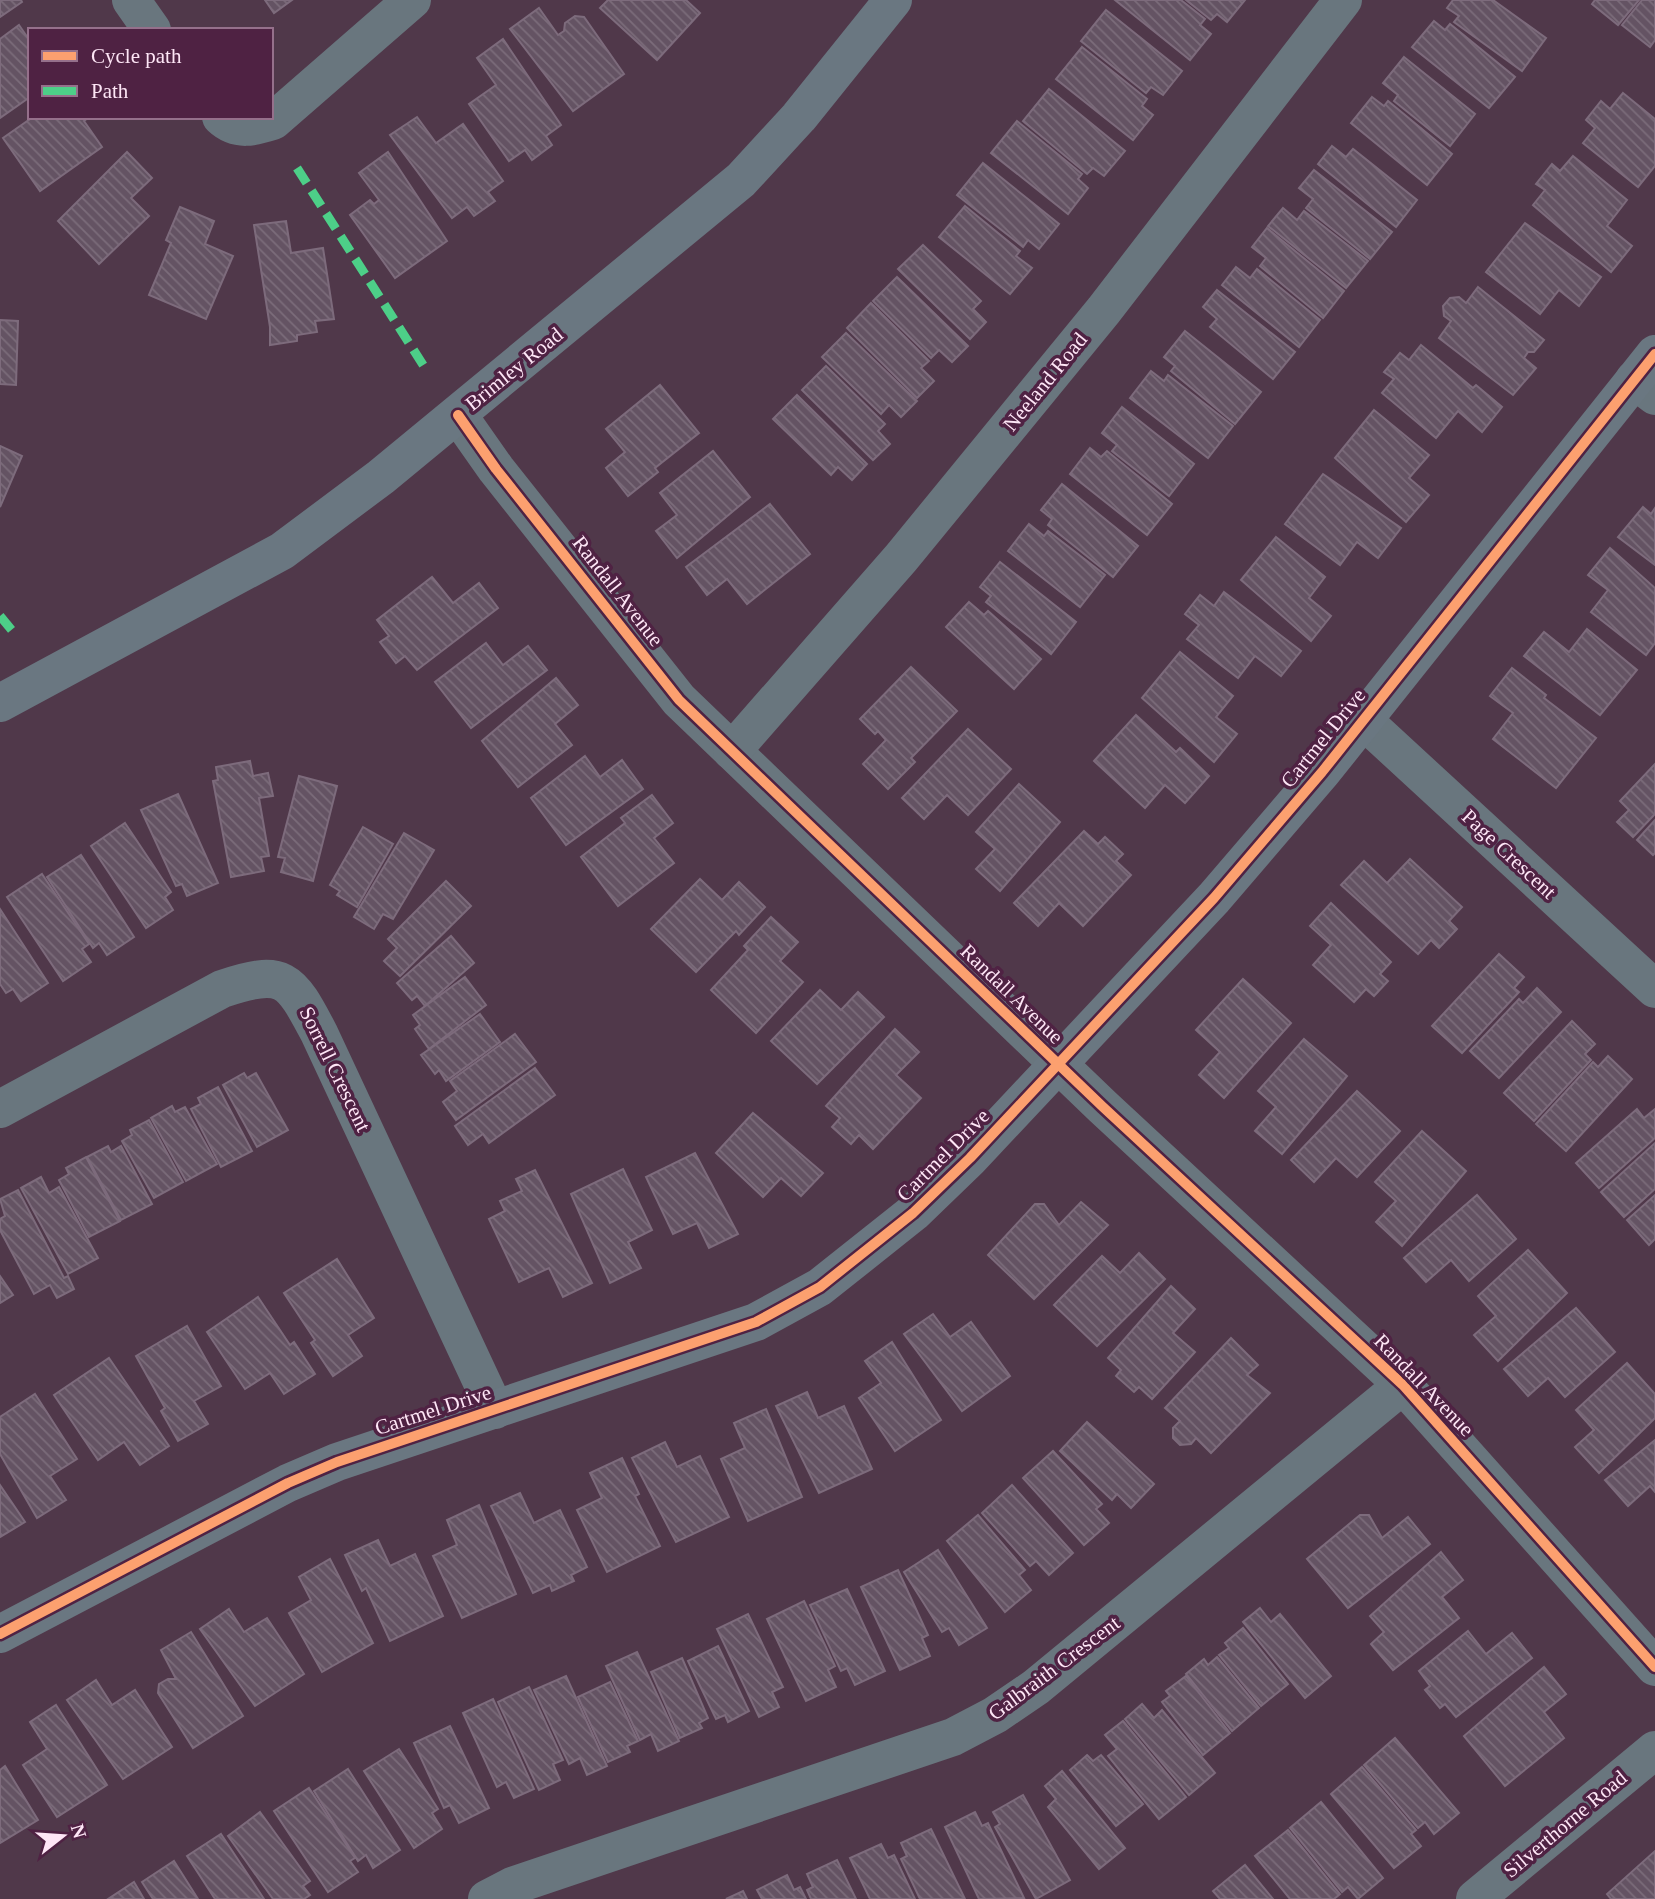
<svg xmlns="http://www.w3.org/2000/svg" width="1655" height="1899" font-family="Georgia,serif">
<defs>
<pattern id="building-back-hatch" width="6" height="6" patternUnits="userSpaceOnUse" patternTransform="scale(1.75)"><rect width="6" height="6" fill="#645363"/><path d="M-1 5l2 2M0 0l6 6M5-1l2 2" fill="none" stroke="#7b6c7a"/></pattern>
</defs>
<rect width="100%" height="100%" fill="#50384a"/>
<g fill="url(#building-back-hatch)" stroke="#7d6b7c" stroke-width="2">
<polygon points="0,0 21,0 22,2 0,17"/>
<polygon points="265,0 292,0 274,13"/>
<polygon points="608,0 686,0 700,13 657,60 600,8"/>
<polygon points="1115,0 1181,0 1205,19 1200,25 1211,34 1190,60"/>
<polygon points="1186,0 1245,0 1227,22 1217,14 1211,20"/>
<polygon points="1453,0 1493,0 1546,38 1522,71 1454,22 1459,16 1447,8"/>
<polygon points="1595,0 1639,0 1618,25 1592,4"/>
<polygon points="1642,0 1655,0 1655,40 1650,47 1622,25"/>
<polygon points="539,8 558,35 564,31 565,23 575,16 584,17 624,74 573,111 510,29"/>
<polygon points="1106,10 1182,71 1163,95 1151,87 1146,93 1081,41"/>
<polygon points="1434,21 1445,30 1450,24 1515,77 1489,108 1412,47"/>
<polygon points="19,25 30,41 30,97 0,118 0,39"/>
<polygon points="503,39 561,125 546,136 552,145 532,160 525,150 509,161 469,104 496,85 477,58"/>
<polygon points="1082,47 1147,99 1142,106 1153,115 1133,140 1056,79"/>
<polygon points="1404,57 1475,114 1450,146 1394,101 1398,95 1383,83"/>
<polygon points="1049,89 1125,151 1104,176 1093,168 1087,174 1023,121"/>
<polygon points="1623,93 1655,119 1655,166 1638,187 1583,143 1595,128 1586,120 1601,101 1610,109"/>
<polygon points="1372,97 1384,106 1388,101 1452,154 1427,185 1351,123"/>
<polygon points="33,117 89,117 84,121 102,147 40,191 3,138"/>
<polygon points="417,117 436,143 463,124 503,181 488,192 495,201 474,216 467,207 452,218 390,135"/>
<polygon points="1017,121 1082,174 1078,179 1088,188 1068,214 991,153"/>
<polygon points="1332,146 1346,157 1353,149 1417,200 1396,227 1318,164"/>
<polygon points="127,152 152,178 131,198 149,216 99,264 58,221"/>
<polygon points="388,152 447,241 395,278 350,215 370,200 374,204 379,200 359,173"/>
<polygon points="1573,156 1627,200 1607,226 1632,246 1611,272 1533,205 1545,190 1536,184 1552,164 1560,171"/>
<polygon points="983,163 1059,224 1039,249 1028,240 1023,247 957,195"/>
<polygon points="1314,170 1392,232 1370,259 1306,208 1313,199 1299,188"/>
<polygon points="965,206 1020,251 1016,256 1032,268 1010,294 939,237"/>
<polygon points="180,207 214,221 205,244 233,256 206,319 149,295 171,243 166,240"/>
<polygon points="1283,208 1297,220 1304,211 1368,261 1346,288 1268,226"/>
<polygon points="286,221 291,253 323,248 334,319 315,321 317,332 297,335 297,341 270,345 270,327 254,225"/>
<polygon points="1525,223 1601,277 1579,306 1559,290 1540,314 1486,272"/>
<polygon points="1267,228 1344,291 1323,318 1260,266 1266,258 1252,247"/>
<polygon points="923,245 981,301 973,309 986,322 970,339 898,269"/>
<polygon points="1236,267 1250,278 1257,269 1320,320 1299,347 1222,285"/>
<polygon points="897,277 968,346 952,362 939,350 931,358 873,301"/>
<polygon points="1478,287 1544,340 1534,352 1528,352 1524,358 1536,368 1513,395 1439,338 1451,321 1444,316 1443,306 1450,298 1459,297 1466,303"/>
<polygon points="1217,290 1295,352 1273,379 1210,327 1217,319 1203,307"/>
<polygon points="871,303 929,361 921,368 934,381 917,398 847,328"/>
<polygon points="0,320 18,321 16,385 0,384"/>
<polygon points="1185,331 1261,392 1235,424 1171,371 1175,366 1164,357"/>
<polygon points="846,333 917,401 901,417 889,405 881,414 822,357"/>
<polygon points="1421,345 1473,388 1476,385 1502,407 1482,432 1458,411 1436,438 1382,393 1394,379 1384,372 1400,353 1409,360"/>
<polygon points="826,366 885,424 878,431 890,444 873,460 802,390"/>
<polygon points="1151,371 1164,381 1168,375 1233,426 1208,458 1130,398"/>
<polygon points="660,385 699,433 655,468 658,472 628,496 606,468 625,452 606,429"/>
<polygon points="797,395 867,464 852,480 838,467 831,475 773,419"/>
<polygon points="1122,407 1194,464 1169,496 1112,451 1117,445 1102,433"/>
<polygon points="1374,410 1429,455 1409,478 1429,495 1406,522 1335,458"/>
<polygon points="0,446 22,456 0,507"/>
<polygon points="1090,448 1101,457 1107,451 1172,504 1147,535 1070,474"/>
<polygon points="713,451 750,497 677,558 656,531 677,515 660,493"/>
<polygon points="1323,474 1401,528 1378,558 1357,542 1340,565 1285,524"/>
<polygon points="1062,484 1138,546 1113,577 1048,525 1052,519 1041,510"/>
<polygon points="770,504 810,554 747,604 727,579 707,595 686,567"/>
<polygon points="1643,507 1651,514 1655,508 1655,565 1618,537"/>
<polygon points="1029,524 1044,536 1048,531 1105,575 1080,607 1008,551"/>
<polygon points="1276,537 1325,577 1309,598 1331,616 1311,641 1241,580"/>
<polygon points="1610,548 1655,588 1655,643 1646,655 1591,612 1608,590 1588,575"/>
<polygon points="1000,562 1076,622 1051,654 986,602 991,596 980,587"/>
<polygon points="432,577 453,603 479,583 498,608 417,670 405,656 396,663 380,642 389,636 377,620"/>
<polygon points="1224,592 1301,651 1281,676 1255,656 1238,678 1187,639 1199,625 1185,614 1200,595 1214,606"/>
<polygon points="969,602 984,615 988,611 1041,659 1014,689 946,627"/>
<polygon points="1587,629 1637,670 1600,715 1524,656 1544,632 1569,652"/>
<polygon points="486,643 503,665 528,646 547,670 471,728 435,682"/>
<polygon points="1180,652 1233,696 1216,717 1237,734 1214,762 1142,698"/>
<polygon points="911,667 957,711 911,758 915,762 888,789 863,764 886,740 878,731 875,734 860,719"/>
<polygon points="1512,668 1546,695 1544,698 1596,738 1556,788 1493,739 1513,713 1490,696"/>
<polygon points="556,678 578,705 555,724 572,745 518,787 482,741"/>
<polygon points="1136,715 1176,752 1180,748 1209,776 1185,803 1165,785 1145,808 1094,761"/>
<polygon points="968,729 1011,769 968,815 947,795 924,819 902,798"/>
<polygon points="585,756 600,777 622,760 643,789 566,845 531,798"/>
<polygon points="250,761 253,776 268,773 273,796 259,798 269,856 261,857 264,871 231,877 213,781 218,780 216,767"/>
<polygon points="1655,764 1655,814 1633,837 1617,822 1629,810 1620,801"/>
<polygon points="299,776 337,786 313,881 281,872 285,858 278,857"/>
<polygon points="1019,784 1060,822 1000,891 976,869 995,849 976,832"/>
<polygon points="178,794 218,883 187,896 182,884 176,886 141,810"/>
<polygon points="652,795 673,823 654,838 674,863 618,906 581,857 625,823 621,818"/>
<polygon points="1655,820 1655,853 1653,855 1637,840"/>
<polygon points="125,823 171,892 165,897 173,910 146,928 91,846"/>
<polygon points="363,827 393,844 357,907 337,895 340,891 330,885"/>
<polygon points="1084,831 1098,844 1105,837 1123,854 1116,861 1131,875 1083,926 1059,903 1038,926 1014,903"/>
<polygon points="404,833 434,850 393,919 383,914 374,929 354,917"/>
<polygon points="81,855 134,937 107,955 99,943 93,948 47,877"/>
<polygon points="1410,859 1462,907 1449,921 1457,929 1439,948 1431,940 1418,954 1341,885 1364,861 1387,883"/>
<polygon points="42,874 89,944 82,949 91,962 63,981 7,897"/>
<polygon points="700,879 722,900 739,882 765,907 739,935 736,931 696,972 651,929"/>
<polygon points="446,881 471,906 400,976 384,961 397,948 388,939"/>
<polygon points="1331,903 1391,962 1380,974 1388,981 1374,996 1366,989 1354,1002 1313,965 1331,945 1310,926"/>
<polygon points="0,909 48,983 21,1001 13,989 6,993 0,984"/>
<polygon points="771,917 798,942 780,961 803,982 756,1033 711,990 748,950 744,946"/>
<polygon points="451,936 474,963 425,1006 417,996 412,1000 397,983"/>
<polygon points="1499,954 1524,977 1514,988 1519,992 1462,1053 1432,1026"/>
<polygon points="465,977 486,1005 429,1049 415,1029 420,1025 413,1015"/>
<polygon points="1243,979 1291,1023 1224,1098 1199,1075 1220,1052 1196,1030"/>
<polygon points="1537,988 1561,1012 1499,1078 1470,1051 1519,999 1523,1003"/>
<polygon points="820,990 841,1010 858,992 884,1017 817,1084 771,1041"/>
<polygon points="480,1014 500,1042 446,1081 439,1070 435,1074 421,1055"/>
<polygon points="1572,1021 1595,1044 1585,1054 1591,1060 1534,1121 1504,1093"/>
<polygon points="895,1029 919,1052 896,1075 921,1098 873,1149 859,1135 851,1144 832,1127 840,1118 826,1106"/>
<polygon points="515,1034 536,1062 456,1120 443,1102 457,1091 450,1081"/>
<polygon points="1304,1039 1347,1076 1282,1154 1255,1131 1276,1107 1258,1091"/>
<polygon points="1608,1056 1632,1079 1566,1151 1536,1124 1593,1062 1598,1067"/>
<polygon points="535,1068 555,1095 489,1143 483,1134 468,1145 455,1126"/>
<polygon points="244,1073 247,1078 256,1073 288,1130 257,1147 223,1085"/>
<polygon points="218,1087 252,1151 221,1167 191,1109 201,1104 198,1098"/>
<polygon points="1357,1091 1400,1131 1357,1177 1336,1158 1314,1182 1291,1160"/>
<polygon points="172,1106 175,1112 185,1107 217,1164 186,1181 151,1118"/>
<polygon points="1637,1109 1644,1118 1655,1109 1655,1138 1599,1188 1576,1163"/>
<polygon points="753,1113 823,1173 801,1196 781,1178 763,1197 716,1153"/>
<polygon points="149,1120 183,1182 154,1198 122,1141 132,1135 130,1130"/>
<polygon points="1422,1131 1466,1171 1402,1246 1376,1222 1396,1201 1375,1182"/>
<polygon points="1655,1143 1655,1189 1624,1217 1601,1192"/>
<polygon points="108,1146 111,1152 121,1146 152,1204 121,1220 87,1157"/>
<polygon points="695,1153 738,1234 709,1248 697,1223 673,1234 646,1177"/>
<polygon points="86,1157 120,1221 89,1237 59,1180 69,1174 66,1168"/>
<polygon points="623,1169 652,1230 628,1242 641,1268 610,1283 571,1194"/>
<polygon points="535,1170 592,1283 563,1297 549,1268 519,1282 489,1219 505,1211 500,1201 522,1191 516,1179"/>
<polygon points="41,1177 49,1193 59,1187 98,1258 68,1274 21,1188"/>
<polygon points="18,1190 64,1278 68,1276 74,1289 57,1298 50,1285 34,1294 0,1230 0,1219 5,1216 0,1199"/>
<polygon points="1477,1195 1516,1239 1469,1281 1451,1260 1426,1282 1404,1258"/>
<polygon points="1655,1195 1655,1239 1649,1245 1627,1220"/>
<polygon points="1081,1202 1108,1225 1034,1299 988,1255 1035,1204 1044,1204 1059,1225"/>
<polygon points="1528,1250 1567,1293 1498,1361 1474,1335 1496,1316 1478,1296"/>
<polygon points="1139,1253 1165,1279 1097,1346 1054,1305 1102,1256 1120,1273"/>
<polygon points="337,1259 374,1318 348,1335 362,1356 333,1376 311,1343 315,1340 284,1293"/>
<polygon points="0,1276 13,1295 0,1303"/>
<polygon points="1171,1286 1195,1309 1173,1333 1195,1352 1152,1399 1139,1387 1134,1392 1116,1376 1121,1370 1108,1358"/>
<polygon points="258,1297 290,1345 294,1342 315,1374 284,1394 270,1373 245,1389 207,1332"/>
<polygon points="1576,1308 1615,1352 1565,1397 1548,1378 1528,1396 1504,1369"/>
<polygon points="933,1314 950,1337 971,1322 1010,1376 962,1411 904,1334"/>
<polygon points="187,1326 221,1386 194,1401 208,1424 178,1441 161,1411 165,1408 136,1356"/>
<polygon points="1231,1338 1258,1365 1247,1375 1270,1393 1211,1453 1196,1438 1191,1444 1180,1445 1173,1438 1173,1428 1180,1421 1165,1408"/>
<polygon points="892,1342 941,1420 895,1451 859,1398 881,1383 865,1361"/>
<polygon points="109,1358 169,1446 140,1465 124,1442 98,1460 54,1395"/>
<polygon points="1627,1363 1655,1394 1655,1418 1599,1473 1575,1447 1594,1430 1576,1410"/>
<polygon points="807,1392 818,1418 844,1406 872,1469 819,1493 776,1406"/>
<polygon points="35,1394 77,1459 50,1476 66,1500 37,1518 0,1454 0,1417"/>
<polygon points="766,1409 802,1497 748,1521 721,1459 745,1448 734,1423"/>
<polygon points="1087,1422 1154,1484 1131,1508 1117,1494 1112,1500 1060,1451"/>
<polygon points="1655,1440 1655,1492 1650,1486 1628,1506 1605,1480"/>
<polygon points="665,1442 677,1467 700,1456 729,1517 676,1542 632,1458"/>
<polygon points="1053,1451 1102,1504 1096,1509 1109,1523 1084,1545 1023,1478"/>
<polygon points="622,1458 639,1494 635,1496 660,1546 607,1572 577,1510 602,1498 590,1473"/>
<polygon points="0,1485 25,1522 0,1537"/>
<polygon points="1012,1485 1073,1553 1049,1575 1036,1561 1030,1566 982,1513"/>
<polygon points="520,1493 534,1523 560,1510 587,1567 571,1575 574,1581 552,1591 550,1585 533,1593 491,1506"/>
<polygon points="479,1505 516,1594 462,1618 433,1556 457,1545 447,1520"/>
<polygon points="978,1515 1025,1570 1019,1575 1031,1590 1005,1612 947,1541"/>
<polygon points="1360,1515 1369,1515 1382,1538 1408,1517 1430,1544 1348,1608 1307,1559"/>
<polygon points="378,1540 390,1566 415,1554 443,1616 390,1641 366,1588 362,1591 345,1555"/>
<polygon points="938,1550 987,1628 959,1645 949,1628 942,1632 904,1572"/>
<polygon points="1441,1552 1463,1580 1442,1597 1459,1618 1393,1670 1371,1644 1384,1632 1370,1616"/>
<polygon points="330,1559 373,1643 322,1672 289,1613 311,1600 299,1577"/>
<polygon points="898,1570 928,1635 922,1638 930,1656 900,1670 861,1587"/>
<polygon points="847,1589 885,1671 855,1685 847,1668 841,1671 810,1605"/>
<polygon points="804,1601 835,1666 828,1670 836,1687 806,1701 767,1619"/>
<polygon points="1260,1608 1271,1622 1280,1614 1331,1676 1305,1698 1243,1622"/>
<polygon points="229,1609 244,1632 267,1618 304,1674 255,1706 200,1629"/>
<polygon points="748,1614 783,1687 772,1692 779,1707 759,1717 717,1629"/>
<polygon points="1243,1628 1288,1684 1261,1706 1219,1655 1229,1648 1225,1643"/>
<polygon points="1468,1631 1486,1654 1512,1633 1532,1658 1456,1717 1445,1704 1440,1708 1425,1690 1430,1686 1419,1671"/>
<polygon points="191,1632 243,1716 193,1748 158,1693 159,1684 168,1679 176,1679 161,1650"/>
<polygon points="718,1646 749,1711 728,1722 725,1715 716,1719 688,1661"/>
<polygon points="637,1652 679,1741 658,1751 651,1734 640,1740 606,1666"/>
<polygon points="1217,1657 1259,1708 1232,1731 1186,1674 1204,1659 1208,1665"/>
<polygon points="682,1658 708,1718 699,1723 702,1728 680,1738 651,1672"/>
<polygon points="1544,1667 1566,1694 1544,1712 1564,1738 1505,1786 1464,1736"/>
<polygon points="566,1676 607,1766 587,1775 580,1758 569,1764 534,1690"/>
<polygon points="1186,1676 1230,1733 1203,1755 1162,1702 1170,1696 1166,1691"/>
<polygon points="96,1680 112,1705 135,1690 172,1747 123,1779 67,1700"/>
<polygon points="610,1682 638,1741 627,1746 630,1752 608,1762 578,1697"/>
<polygon points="529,1687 563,1760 553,1764 560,1780 539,1790 498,1702"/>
<polygon points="493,1699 534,1789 514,1798 506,1782 497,1787 463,1713"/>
<polygon points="1142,1704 1154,1718 1162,1710 1215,1773 1189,1795 1125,1719"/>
<polygon points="56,1705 107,1785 57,1817 23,1765 47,1749 30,1722"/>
<polygon points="1123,1721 1186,1797 1159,1819 1108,1756 1117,1749 1105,1735"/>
<polygon points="450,1726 489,1808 459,1823 450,1805 444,1808 414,1743"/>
<polygon points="1395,1738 1459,1813 1434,1834 1425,1822 1418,1828 1364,1765"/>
<polygon points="399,1749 438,1809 432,1813 442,1829 414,1848 364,1771"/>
<polygon points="1087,1755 1093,1761 1101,1755 1143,1804 1116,1826 1070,1770"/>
<polygon points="5,1766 38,1820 0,1843 0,1770"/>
<polygon points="1362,1767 1416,1830 1411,1834 1421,1846 1394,1868 1331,1794"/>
<polygon points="348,1769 400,1850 373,1868 366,1855 358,1861 314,1791"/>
<polygon points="1062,1771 1125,1848 1099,1869 1048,1807 1056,1799 1045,1786"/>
<polygon points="309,1788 355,1858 350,1861 358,1872 328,1892 274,1811"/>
<polygon points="1023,1795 1070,1880 1036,1899 995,1827 1000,1824 993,1812"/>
<polygon points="1321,1802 1383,1878 1358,1899 1348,1887 1342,1892 1290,1828"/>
<polygon points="260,1812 310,1881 303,1886 310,1895 304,1899 273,1899 228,1836"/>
<polygon points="975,1812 982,1826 988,1823 1024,1898 979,1899 945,1827"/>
<polygon points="931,1829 965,1899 920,1899 901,1859 907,1856 901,1843"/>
<polygon points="1288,1830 1340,1894 1334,1899 1290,1899 1255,1856"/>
<polygon points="221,1834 264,1899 215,1899 187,1856"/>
<polygon points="881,1844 888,1858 894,1855 915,1899 870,1899 850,1858"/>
<polygon points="1655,1851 1655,1899 1611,1899 1607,1894"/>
<polygon points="837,1860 856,1899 811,1899 807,1890 813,1887 807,1874"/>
<polygon points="174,1861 198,1899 153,1899 142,1882"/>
<polygon points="1245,1865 1273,1899 1220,1899 1213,1891"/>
<polygon points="787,1875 794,1890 800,1887 806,1899 762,1899 757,1890"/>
<polygon points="134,1882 144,1899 108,1899"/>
<polygon points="743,1891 747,1899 726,1899"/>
</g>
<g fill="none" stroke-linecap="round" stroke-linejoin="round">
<g stroke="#69767e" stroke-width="38">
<polyline points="131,0 152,30"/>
<path d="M221,117c16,15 33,10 52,4l139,-121"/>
<polyline points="1634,380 1655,396"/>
<polyline points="458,415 496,469 679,700 1103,1107 1403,1385 1655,1667"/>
<polyline points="1363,720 1655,989"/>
<polyline points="732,751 901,558 1104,310 1343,0"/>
<path d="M0,1109l222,-120c62,-21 68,-11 97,44l176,377"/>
<polyline points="487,1899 512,1886 953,1737 995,1715 1036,1687 1403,1385"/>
<polyline points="1475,1899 1655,1750"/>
</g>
<g stroke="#6a7781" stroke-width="38">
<polyline points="0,703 282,551 381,477 741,180 799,117 893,0"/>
<polyline points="0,1634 288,1483 337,1462 756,1322 820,1287 913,1213 970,1158 1214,898 1322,772 1655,354"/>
</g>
<g stroke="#4dcf88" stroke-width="9" stroke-dasharray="18 9" stroke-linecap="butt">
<polyline points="297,168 427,371"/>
<polyline points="0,616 15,634"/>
</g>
<defs>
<g id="cycleway">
<polyline points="458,415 496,469 679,700 1103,1107 1403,1385 1655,1667"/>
<polyline points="0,1634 288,1483 337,1462 756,1322 820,1287 913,1213 970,1158 1214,898 1322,772 1655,354"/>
</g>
</defs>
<use href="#cycleway" stroke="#4f2243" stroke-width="15"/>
<use href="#cycleway" stroke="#fca06f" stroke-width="10"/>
</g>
<g text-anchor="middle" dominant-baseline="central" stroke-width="7" stroke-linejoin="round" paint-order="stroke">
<g font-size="21" fill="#fee6f6" stroke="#4f2243">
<text transform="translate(514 369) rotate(-39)">Brimley Road</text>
<text transform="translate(1045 382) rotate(-51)">Neeland Road</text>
<text transform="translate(618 591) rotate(52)">Randall Avenue</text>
<text transform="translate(1323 738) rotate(-51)">Cartmel Drive</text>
<text transform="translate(1509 854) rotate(43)">Page Crescent</text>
<text transform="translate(1012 994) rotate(44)">Randall Avenue</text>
<text transform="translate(335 1069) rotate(64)">Sorrell Crescent</text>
<text transform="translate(943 1155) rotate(-45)">Cartmel Drive</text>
<text transform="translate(1424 1385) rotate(46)">Randall Avenue</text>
<text transform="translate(433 1410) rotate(-18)">Cartmel Drive</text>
<text transform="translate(1054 1668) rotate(-37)">Galbraith Crescent</text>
<text transform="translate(1565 1824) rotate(-40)">Silverthorne Road</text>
</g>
</g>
<rect x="28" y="28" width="245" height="91" fill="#4f2243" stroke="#95708b" stroke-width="2"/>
<rect x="42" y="51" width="35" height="10" fill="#fca06f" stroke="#95708b" stroke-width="2"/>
<text x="91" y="63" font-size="21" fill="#fee6f6">Cycle path</text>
<rect x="42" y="86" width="35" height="10" fill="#4dcf88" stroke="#95708b" stroke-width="2"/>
<text x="91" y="98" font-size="21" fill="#fee6f6">Path</text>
<g transform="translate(63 1836) rotate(73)" stroke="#4f2243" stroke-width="5" paint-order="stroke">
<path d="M0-5L12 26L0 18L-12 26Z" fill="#fee6f6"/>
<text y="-10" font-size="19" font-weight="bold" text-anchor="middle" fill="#fee6f6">N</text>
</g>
</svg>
